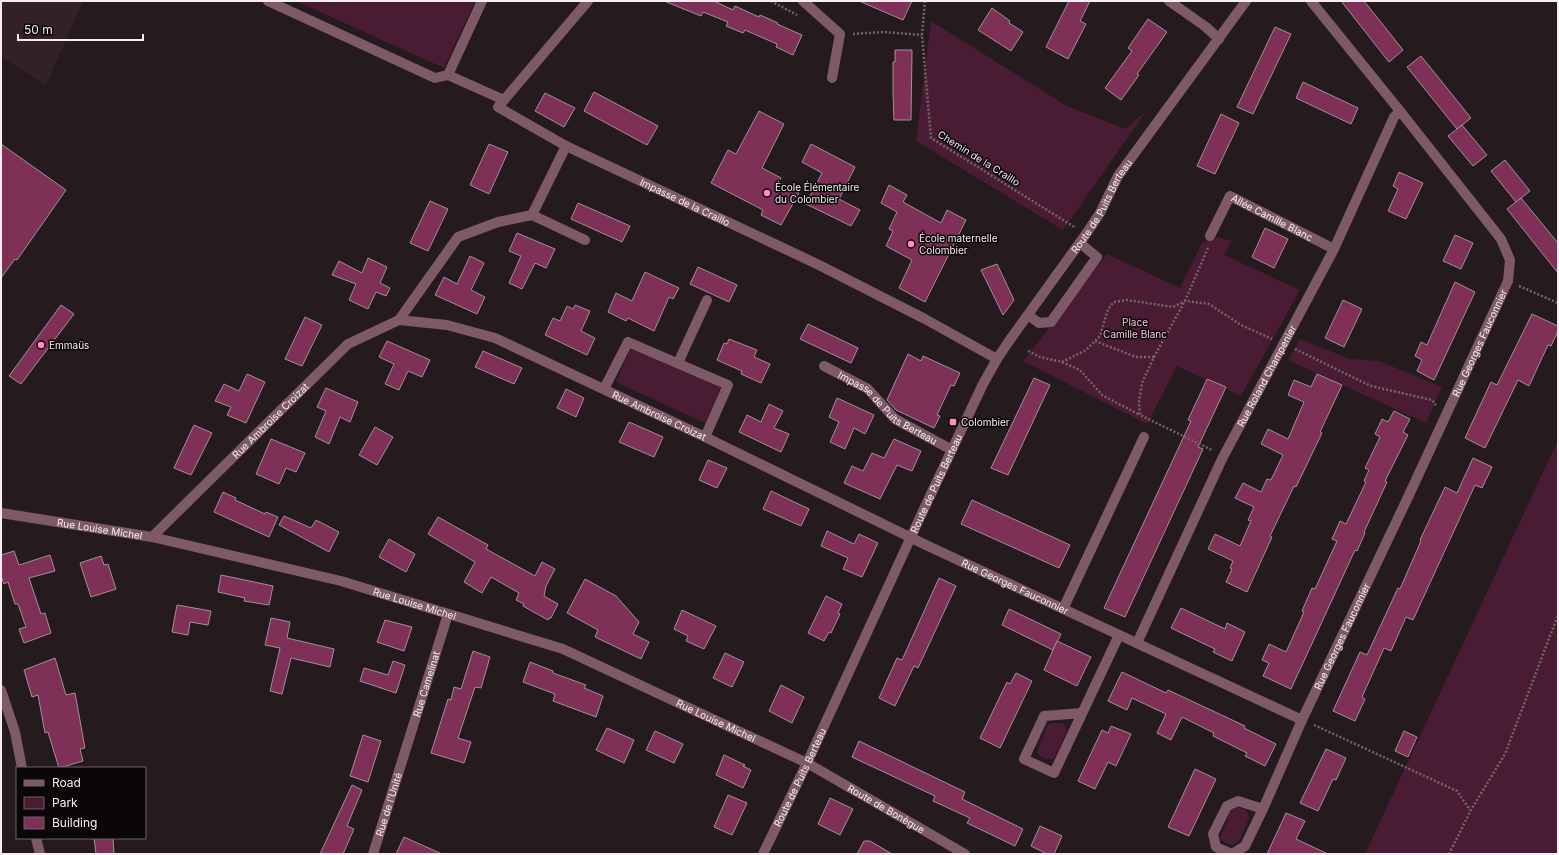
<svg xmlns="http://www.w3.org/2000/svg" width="1559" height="855" font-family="Inter,sans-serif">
<rect width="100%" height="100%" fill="#251b1f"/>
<polygon fill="#322128" points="1,1 83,1 46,85 1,57"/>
<g fill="#4a1c33">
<polygon points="296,1 475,1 444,68"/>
<polygon points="931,21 1067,106 1125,129 1146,111 1063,230 916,141"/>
<polygon points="1218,237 1231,241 1224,255 1300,290 1241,396 1177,366 1147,424 1023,361 1107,254 1180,288 1202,243"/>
<polygon points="1300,339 1350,359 1379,361 1442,387 1426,423 1288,360"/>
<polygon points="631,348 721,387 705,423 616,382"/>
<polygon points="1558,440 1558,854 1365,854"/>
<path d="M1055,723h8l4,8 -13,28c-8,0 -13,0 -17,-7l11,-28z"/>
<polygon points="1237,807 1246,810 1249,818 1239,841 1233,845 1225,843 1220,838 1231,810"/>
</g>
<g fill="#7e3057" stroke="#9f9196">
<polygon points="664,1 714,1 733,10 735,6 759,17 760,15 778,23 777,24 802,35 793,55 776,47 777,44 745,30 743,33 726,26 728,22 703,12 701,16"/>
<polygon points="859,1 912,1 903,20"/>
<polygon points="1069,1 1090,1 1080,21 1086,24 1068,59 1046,47"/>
<polygon points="1341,1 1364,1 1403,50 1389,62"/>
<polygon points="992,8 1010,21 1009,23 1023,32 1011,51 978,30"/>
<polygon points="1148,19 1167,32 1137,74 1139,75 1121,100 1105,88 1132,51 1128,48"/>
<polygon points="1275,27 1291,34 1253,114 1237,107"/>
<polygon points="895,50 912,50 911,120 894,120 893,93 893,62 895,62"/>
<polygon points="1421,56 1471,118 1457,129 1407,67"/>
<polygon points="1303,82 1358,108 1351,124 1296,98"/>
<polygon points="594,92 658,126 647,145 584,111"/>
<polygon points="545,93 575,108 564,127 535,111"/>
<polygon points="759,111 784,124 762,168 781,178 779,182 799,193 781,225 761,215 763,210 711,183 728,150 736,154"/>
<polygon points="1221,114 1239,123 1215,174 1197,166"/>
<polygon points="1462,125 1487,155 1473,166 1448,136"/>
<polygon points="1,144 66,190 17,260 15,259 1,278"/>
<polygon points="489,144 508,152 489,194 470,185"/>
<polygon points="811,144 855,167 839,199 860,210 851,226 806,204 822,173 802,162"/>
<polygon points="1505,160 1530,191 1516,202 1491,171"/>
<polygon points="1399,172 1423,183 1406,219 1388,211 1398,189 1393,186"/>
<polygon points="889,185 907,195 903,202 941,223 947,210 966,220 925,302 899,288 912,260 886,246 893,231 889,229 897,212 881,203"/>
<polygon points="1521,198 1558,243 1558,273 1507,209"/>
<polygon points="430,201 448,209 428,251 410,243"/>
<polygon points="578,203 630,226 622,242 571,219"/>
<polygon points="1265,228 1288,239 1274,268 1252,257"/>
<polygon points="517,233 555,249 546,268 535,263 522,289 509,283 521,256 509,251"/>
<polygon points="1455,235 1473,243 1461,269 1443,261"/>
<polygon points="470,256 484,263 471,290 485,297 477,314 435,295 444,277 457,284"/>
<polygon points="368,258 387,267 380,283 390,288 386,296 376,292 368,309 349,300 356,284 332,275 339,261 362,273"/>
<polygon points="997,264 1014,300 1003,315 981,270"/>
<polygon points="698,267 737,285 729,302 690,284"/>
<polygon points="645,272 679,288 673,299 669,297 654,331 628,318 626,321 608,312 616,293 632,301"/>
<polygon points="1455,282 1475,292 1434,380 1417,371 1422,360 1415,356 1421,342 1427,345"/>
<polygon points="1343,300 1362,309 1344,347 1325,338"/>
<polygon points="61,305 74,314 21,384 9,376"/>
<polygon points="575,305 590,311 581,331 595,338 587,355 545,335 553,318 560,321 567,306 573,309"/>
<polygon points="1532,314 1558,326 1558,331 1551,346 1548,345 1529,386 1518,380 1485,448 1465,438 1491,382 1497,385"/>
<polygon points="305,317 322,325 302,366 285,359"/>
<polygon points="808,324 858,348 851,363 800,339"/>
<polygon points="729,339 757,350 754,357 770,364 761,383 741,374 742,371 717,360 724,343 727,344"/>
<polygon points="387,341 430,360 422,377 408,371 399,390 385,384 394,364 379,357"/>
<polygon points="483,351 522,368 514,384 475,367"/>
<polygon points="908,354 921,361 923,356 960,373 954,386 951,385 937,415 940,416 934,428 896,410 887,400"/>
<polygon points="247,374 265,382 246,423 227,415 231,407 215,401 224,384 239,391"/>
<polygon points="1317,374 1342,385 1320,432 1322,433 1296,487 1294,486 1270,536 1272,537 1247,592 1226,582 1232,569 1230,568 1233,561 1208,549 1215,534 1240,546 1251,521 1248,520 1254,507 1235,498 1243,483 1261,492 1267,479 1271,480 1283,455 1261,444 1268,429 1288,439 1304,402 1288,395 1294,380 1311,387"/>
<polygon points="1034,378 1050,385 1008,475 991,468"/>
<polygon points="1207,379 1226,387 1198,447 1203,449 1125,617 1104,608 1191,421 1188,420"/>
<polygon points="326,388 358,402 350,422 340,417 329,444 315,437 326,411 317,407"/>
<polygon points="566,389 584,398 576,417 557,408"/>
<polygon points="837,398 874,415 865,434 854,428 845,449 830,442 839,422 829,417"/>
<polygon points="769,404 783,411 774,428 789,434 781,452 739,432 747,415 761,422"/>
<polygon points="1394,411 1410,419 1403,432 1408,435 1385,481 1387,482 1364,532 1365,533 1357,551 1355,550 1291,689 1263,676 1269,663 1262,660 1269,644 1286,652 1304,612 1302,611 1312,588 1315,589 1337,541 1332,539 1340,521 1346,524 1366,482 1364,481 1369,470 1365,468 1380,437 1375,434 1382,419 1388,422"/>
<polygon points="629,422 663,437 654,457 619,442"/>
<polygon points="194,425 212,433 191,475 174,468"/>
<polygon points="375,427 393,437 377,465 359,455"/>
<polygon points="271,439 305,453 296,472 286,468 279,484 256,474"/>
<polygon points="894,439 921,451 912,471 897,465 880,499 844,483 852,466 863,471 872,453 884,458"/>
<polygon points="1473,458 1492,467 1482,488 1475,485 1413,620 1406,617 1391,651 1384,648 1362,697 1365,699 1355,721 1333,711 1360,652 1367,655 1398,588 1400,589 1421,541 1420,540 1445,487 1457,493"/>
<polygon points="708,460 727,468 717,488 699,480"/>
<polygon points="771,491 809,509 801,526 763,509"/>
<polygon points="223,492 236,498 235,500 265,514 266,512 278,517 269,537 214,512"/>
<polygon points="972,500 1070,545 1059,568 961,524"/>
<polygon points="284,516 311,528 316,520 339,532 329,552 279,525"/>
<polygon points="438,517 488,545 486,549 535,576 542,562 555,569 546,586 544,596 558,604 551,618 549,618 548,620 523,606 524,604 516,600 519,593 491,577 482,593 464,582 475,562 428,534"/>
<polygon points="827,531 854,544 859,534 878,543 862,577 843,569 848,558 821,546"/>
<polygon points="389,539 415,554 406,572 379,557"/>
<polygon points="14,551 19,565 50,555 55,571 29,578 41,614 45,613 51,633 24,643 19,629 26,627 18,604 15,604 8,582 4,584 1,576 1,555"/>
<polygon points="101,556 104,565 108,564 116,589 91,597 80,563"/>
<polygon points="221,575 273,586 269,605 244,601 245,598 218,592"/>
<polygon points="939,578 956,586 918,668 914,666 895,706 879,698 897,658 902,660"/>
<polygon points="585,579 616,596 639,622 633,634 649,642 641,659 595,637 598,630 567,613"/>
<polygon points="826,596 842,604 838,613 840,614 831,633 829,632 824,641 808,633"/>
<polygon points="177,605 211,611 208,625 190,622 188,635 172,632"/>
<polygon points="1181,608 1225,629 1227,623 1245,632 1232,661 1213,652 1215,649 1171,628"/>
<polygon points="1009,609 1061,634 1053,650 1002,625"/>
<polygon points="682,610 716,626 704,649 686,641 688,636 674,629"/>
<polygon points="271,618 290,622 287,638 334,649 330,667 291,658 282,694 270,691 280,648 265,645"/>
<polygon points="385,620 412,627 404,651 377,642"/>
<polygon points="1057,641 1091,657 1077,686 1044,670"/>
<polygon points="473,651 490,657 481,688 475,687 458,738 471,742 464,763 431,753 448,699 451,700 454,687 461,689"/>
<polygon points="725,653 744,662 732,687 713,678"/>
<polygon points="55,658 66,695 75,693 85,748 80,749 83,761 59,768 48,732 45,733 38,695 32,697 24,670"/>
<polygon points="393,661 405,665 396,693 360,681 364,668 388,675"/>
<polygon points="530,662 553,671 553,673 586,685 584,688 603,696 596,717 553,701 555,694 523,682"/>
<polygon points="1122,672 1166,693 1168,690 1245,726 1244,728 1276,744 1265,766 1245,756 1247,753 1213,736 1214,733 1182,717 1171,740 1157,733 1166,714 1132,698 1127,710 1108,701"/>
<polygon points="1016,673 1032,681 1000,748 980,738 1007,682 1010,684"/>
<polygon points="781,685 804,697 792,723 769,711"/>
<polygon points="1111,726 1131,734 1116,766 1108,762 1095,789 1078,781 1102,730 1108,733"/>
<polygon points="607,728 634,740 624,763 596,750"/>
<polygon points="655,731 683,744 674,763 646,750"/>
<polygon points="1404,731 1417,737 1408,757 1395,751"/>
<polygon points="363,735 381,741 368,782 350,776"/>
<polygon points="859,741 965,792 962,799 1023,829 1015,846 967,823 970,818 933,801 935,796 852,757"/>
<polygon points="1326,749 1346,758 1336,780 1333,779 1318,811 1300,803"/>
<polygon points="724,755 745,765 743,766 751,770 743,788 716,775"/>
<polygon points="1195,769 1216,779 1189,836 1168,827"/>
<polygon points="352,785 362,790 347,826 354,829 343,854 320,854"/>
<polygon points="728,795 747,803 732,835 714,827"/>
<polygon points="830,798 853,809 840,835 818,824"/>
<polygon points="1286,813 1305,821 1296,839 1328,854 1267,854"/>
<polygon points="1040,826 1062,836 1054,854 1047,854 1031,846"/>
<polygon points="404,837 442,854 396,854"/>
<polygon points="94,838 113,838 114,854 96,854"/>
<polygon points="864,841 870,841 892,854 857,854"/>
</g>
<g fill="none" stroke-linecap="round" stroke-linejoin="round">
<g stroke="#70676a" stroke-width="2.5" stroke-dasharray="2 2" stroke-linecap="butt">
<polyline points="771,1 797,15"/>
<polyline points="925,1 922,35 931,138 1076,228"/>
<polyline points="853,34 884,32 922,35"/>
<polyline points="1208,248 1185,301 1154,357 1142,383 1139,401 1140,415 1212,450"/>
<polyline points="1519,286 1558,303"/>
<polyline points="1095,341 1136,357 1154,357"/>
<polyline points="1295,349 1371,386 1432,400 1436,405"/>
<polyline points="1028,351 1040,357 1062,362 1086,350 1100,336 1108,309 1114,302 1127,300 1173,307 1185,301 1209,304 1241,325 1272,339"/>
<polyline points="1062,362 1080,370 1102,395 1140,415"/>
<polyline points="1314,725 1457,791 1470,810"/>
<polyline points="1449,854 1471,810 1505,754 1558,615"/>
</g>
<g stroke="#7e5a69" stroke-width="10">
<polyline points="268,1 435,78 448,75"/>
<polyline points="482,1 448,75 504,100"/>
<polyline points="678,363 707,300"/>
<path id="s1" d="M824,366l44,23 27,30 57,31"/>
</g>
<g stroke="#7e5a69" stroke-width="10">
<path id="s2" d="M588,1l-90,106 68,39 251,118 108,55 72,40"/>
<polyline points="803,1 840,34 832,78"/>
<polyline points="1169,1 1206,27 1219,39"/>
<polyline points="532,215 585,240"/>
<path id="s3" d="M1210,236l20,-40 104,53"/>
<polyline points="1028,315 1039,323 1051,322 1097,257 1080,243"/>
<polyline points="399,320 458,237 498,222 532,215 566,146"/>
<polyline points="604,389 628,342 728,385 705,437"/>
<path id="s4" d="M1,513l151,24 189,44 222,68 244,114 158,91"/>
<path id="s5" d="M152,537l196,-193 51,-24 48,5 48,13 210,99 223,109 374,174 107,-225 99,-214 2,-21 -9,-21 -101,-128 -89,-110"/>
<polyline points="1063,609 1144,437"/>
<path id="s6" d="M1137,643l85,-184 112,-210 60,-132 6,-6"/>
<polyline points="1,690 15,732 22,768"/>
<path d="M1082,713l-38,3 -20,43 30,14c22,-46 43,-92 65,-138"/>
<polyline points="1263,809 1238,801 1227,806 1213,834 1216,847 1232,854 1245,846 1263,809 1302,720"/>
<polyline points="36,838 40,854"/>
<path id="s7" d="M373,854l75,-240"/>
</g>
<path stroke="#7e5a69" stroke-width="10" id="s8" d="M763,854l44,-91 115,-250 61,-129 14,-25 12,-18 77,-107 14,-21 18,-37 128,-175"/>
</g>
<g fill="#fc8fc1" stroke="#0b0709" stroke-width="1.5">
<circle cx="767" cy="193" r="4"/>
<circle cx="911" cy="244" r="4"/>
<circle cx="41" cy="345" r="4"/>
<rect x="949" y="418" width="8" height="8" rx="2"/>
</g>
<g text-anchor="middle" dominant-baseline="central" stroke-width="3" stroke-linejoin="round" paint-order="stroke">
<g font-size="10" fill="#f6eef1" stroke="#0b0709">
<text transform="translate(979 158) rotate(32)">Chemin de la Craillo</text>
<text stroke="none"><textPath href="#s2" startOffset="349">Impasse de la Craillo</textPath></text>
<text stroke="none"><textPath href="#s8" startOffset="733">Route de Puits Berteau</textPath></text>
<text stroke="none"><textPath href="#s3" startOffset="92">Allée Camille Blanc</textPath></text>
<text stroke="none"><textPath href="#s5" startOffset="1739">Rue Georges Fauconnier</textPath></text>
<text stroke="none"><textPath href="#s6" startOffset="297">Rue Roland Champenier</textPath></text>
<text stroke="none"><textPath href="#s1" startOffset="77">Impasse de Puits Berteau</textPath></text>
<text stroke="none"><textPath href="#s5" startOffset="611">Rue Ambroise Croizat</textPath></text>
<text stroke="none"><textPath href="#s5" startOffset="166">Rue Ambroise Croizat</textPath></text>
<text stroke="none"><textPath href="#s8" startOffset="409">Route de Puits Berteau</textPath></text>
<text stroke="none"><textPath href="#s4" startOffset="100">Rue Louise Michel</textPath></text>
<text stroke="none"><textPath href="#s5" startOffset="1006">Rue Georges Fauconnier</textPath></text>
<text stroke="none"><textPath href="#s4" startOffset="424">Rue Louise Michel</textPath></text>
<text stroke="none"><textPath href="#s5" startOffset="1415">Rue Georges Fauconnier</textPath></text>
<text stroke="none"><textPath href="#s7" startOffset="178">Rue Camelinat</textPath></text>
<text stroke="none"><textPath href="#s4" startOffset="748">Rue Louise Michel</textPath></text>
<text stroke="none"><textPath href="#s8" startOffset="85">Route de Puits Berteau</textPath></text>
<text stroke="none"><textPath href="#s7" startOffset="52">Rue de l'Unité</textPath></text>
<text stroke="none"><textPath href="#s4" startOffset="940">Route de Bonègue</textPath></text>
</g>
<g font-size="10" fill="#f6eef1" stroke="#0b0709" text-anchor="start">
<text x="775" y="187">École Élémentaire<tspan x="775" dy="12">du Colombier</tspan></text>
<text x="919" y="238">École maternelle<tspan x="919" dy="12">Colombier</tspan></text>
<text x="49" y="345">Emmaüs</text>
<text x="961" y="422">Colombier</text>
</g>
<g font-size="10" fill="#f6c7da" stroke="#0b0709">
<text x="1135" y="322">Place<tspan x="1135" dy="12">Camille Blanc</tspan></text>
</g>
</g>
<rect width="1559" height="855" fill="none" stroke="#f6eef1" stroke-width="4"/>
<rect x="16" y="767" width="130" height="72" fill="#0b0709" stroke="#696366"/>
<rect x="24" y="780" width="20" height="6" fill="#7e5a69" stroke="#696366"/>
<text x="52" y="787" font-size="12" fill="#f6eef1">Road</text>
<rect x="24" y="797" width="20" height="12" fill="#4a1c33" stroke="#696366"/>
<text x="52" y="807" font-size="12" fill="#f6eef1">Park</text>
<rect x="24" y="817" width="20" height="12" fill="#7e3057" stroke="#696366"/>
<text x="52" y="827" font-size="12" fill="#f6eef1">Building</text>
<path d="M18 34v6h125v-6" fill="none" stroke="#f6eef1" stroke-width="2"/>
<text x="24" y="34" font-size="12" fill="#f6eef1" stroke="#0b0709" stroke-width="3" paint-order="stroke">50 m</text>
</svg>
